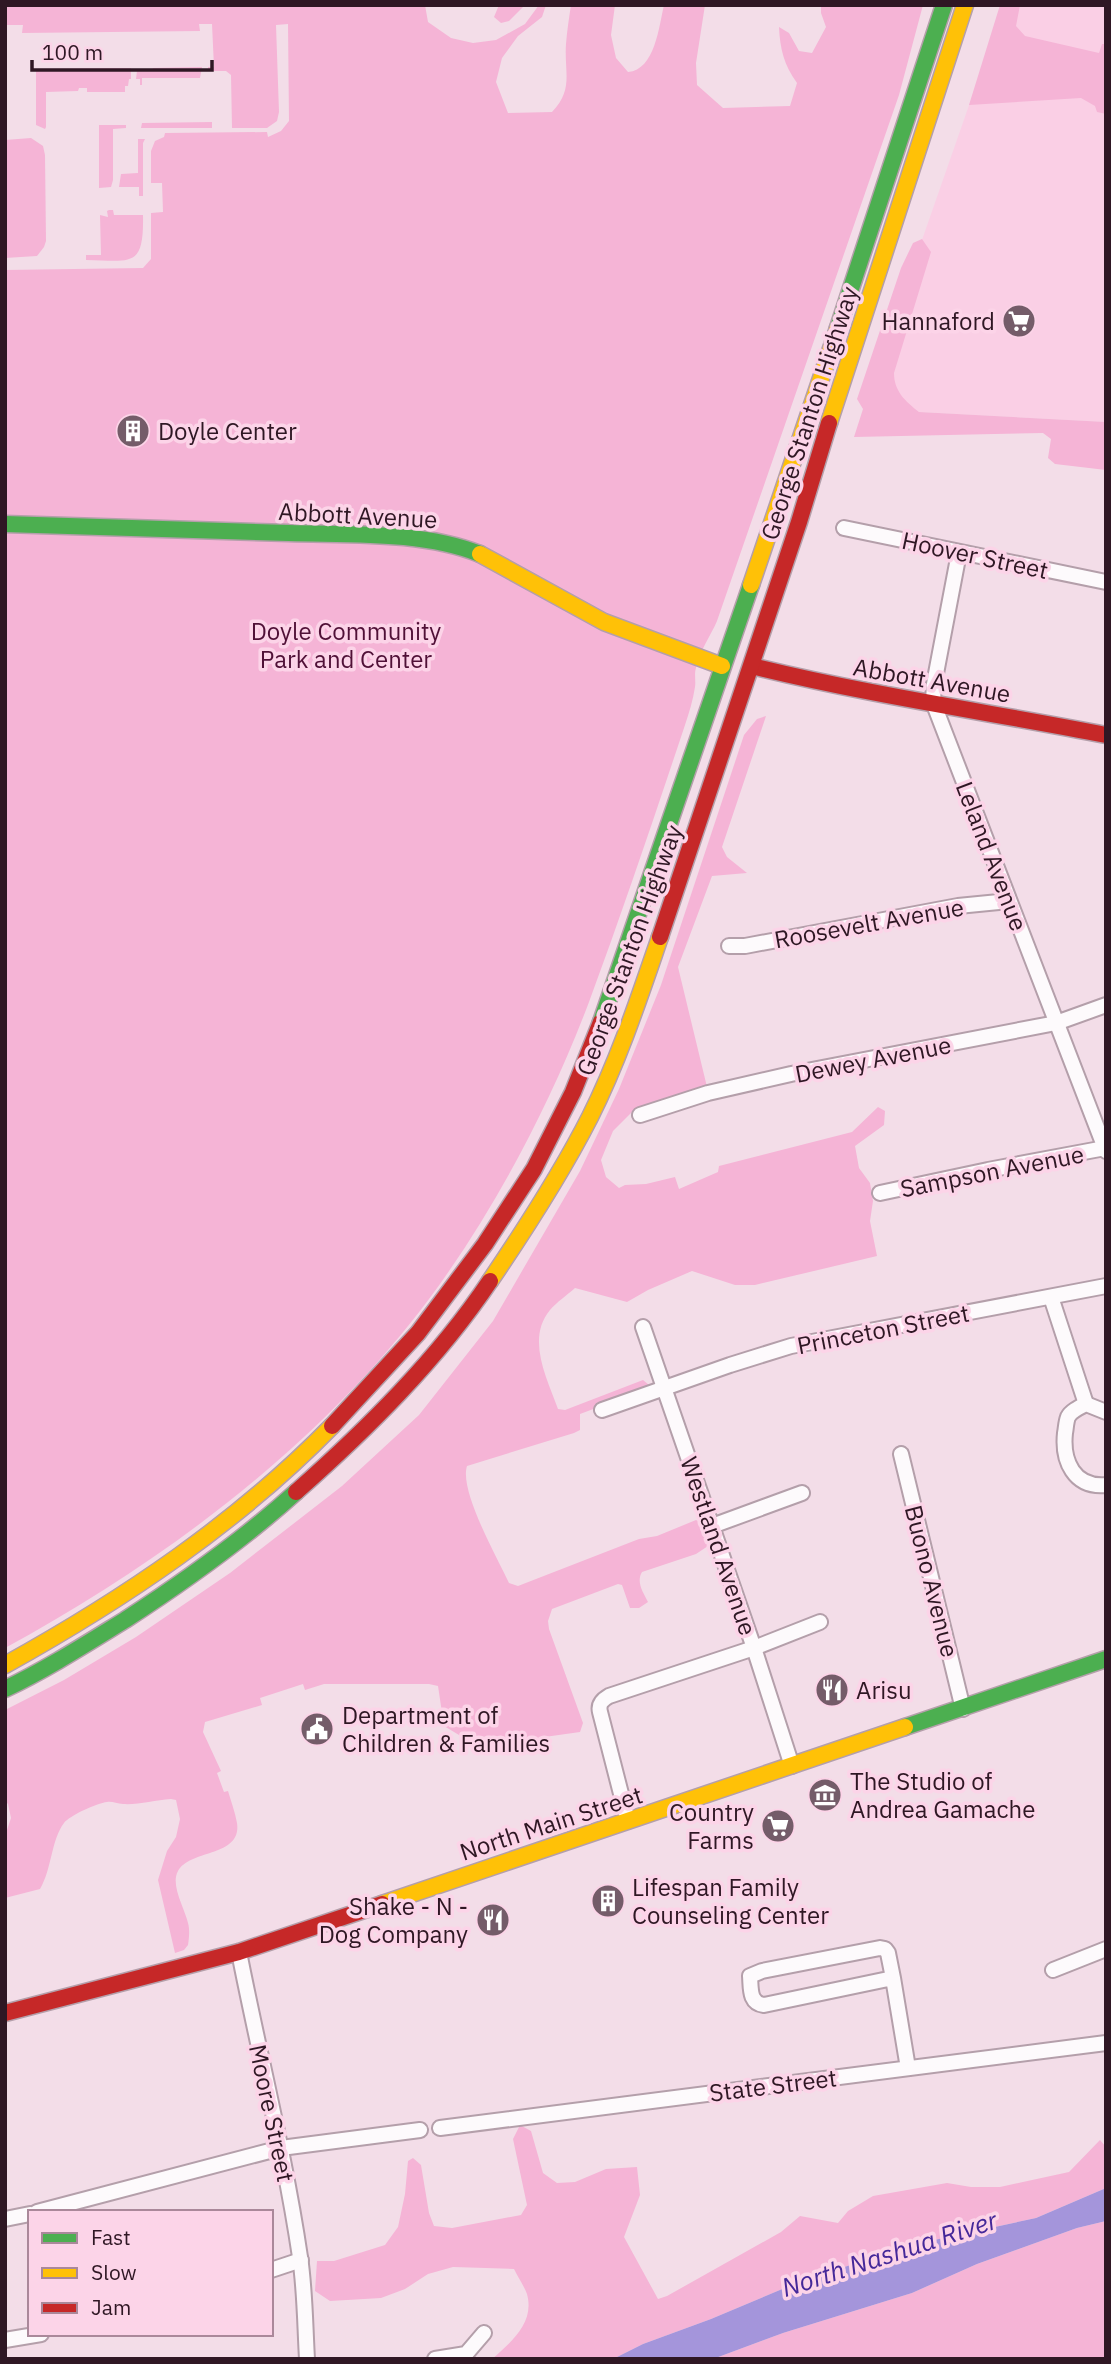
<svg xmlns="http://www.w3.org/2000/svg" width="1111" height="2364" font-family="'IBM Plex Sans',sans-serif">
<rect width="100%" height="100%" fill="#f3dde8"/>
<polygon fill="#facfe5" points="1004,5 1106,5 1106,422 863,409"/>
<g fill="#f5b4d6">
<path d="M5,5h420l3,17 23,16 22,5 23,-3 29,-16 14,-19h7l-4,12 -24,19 -16,22 -6,24 12,31 44,-1c22,-23 12,-40 14,-68 1,-13 3,-26 5,-39h44l-4,30 5,23 12,14c27,-2 31,-46 36,-67h41l-9,58 1,22 26,23 67,-2 7,-23c-13,-18 -17,-34 -18,-56l10,6 10,18 13,2 14,-26 -5,-14v-8h102l-24,90 -182,526c-7,16 -17,29 -21,47 -2,6 0,13 -1,19 -2,13 -6,26 -10,38 -31,93 -62,185 -96,277 -39,103 -94,208 -160,297 -109,146 -264,262 -424,349v-1378l138,-2 8,-9v-46l12,-1 -1,-29h-11v-32l4,-10 9,-4 1,-4 102,-1 1,5 13,-6 8,-10 -1,-97 -12,1 3,87 -2,9 -10,7h-35l-1,-53 -5,-4h-18v-4h6l-2,-43h-13l1,7 -178,2 1,-8h-18z"/>
<polygon points="499,5 525,5 509,21 501,23 494,17"/>
<polygon points="1000,5 1020,5 1016,26 1025,36 1099,53 1102,44 1106,44 1106,114 1097,112 1095,106 1081,98 969,105"/>
<polygon points="202,67 200,78 142,78 142,85 140,85 140,79 136,79 137,71 152,71 153,68"/>
<polygon points="131,68 131,79 129,79 128,86 125,86 125,92 87,92 87,88 79,88 78,91 46,92 46,127 45,129 36,125 36,69"/>
<polygon points="212,122 212,128 141,128 142,123"/>
<polygon points="99,125 126,125 126,128 113,129 113,180 111,187 99,188"/>
<polygon points="31,138 43,146 45,155 46,241 44,247 37,256 5,258 5,140"/>
<polygon points="138,139 145,139 143,143 143,196 139,196 139,187 119,187 121,174 138,173"/>
<path d="M109,210h4l1,5h29c1,53 -11,46 -57,45v-5h15l-1,-40 8,2 -1,-6z"/>
<path d="M922,239l9,13 -37,121c0,18 11,28 25,39l187,10v48l-51,-6 -7,-6 3,-19 -8,-6 -189,4 9,-28 -6,-10 44,-131 12,-25z"/>
<path d="M766,716l-44,131 5,10 20,16 -35,3 -34,91 29,120 -73,23 -21,21 -12,29 5,17 13,11 6,-3 21,-1 29,-7 4,12 39,-17 1,-6 133,-34 26,-25 7,4 -1,14 -29,21 4,22 11,15 3,18 -3,20 7,35 -122,29h-20l-43,-14 -44,19 -21,12 -52,-14c-8,7 -18,14 -25,22 -24,29 -3,68 8,99l7,1 78,-30 6,5 -5,5 -64,24v16l-6,3 -107,33c-8,25 30,91 42,117l9,3 121,-47 18,-3 39,-16 4,2 8,24 -12,8 -54,18c-6,10 1,20 6,30l-9,6h-9l-8,-23 -4,-1 -66,25 -4,12 1,8 34,94 -3,9 -64,9 -21,-5 -31,2 -20,-12 -6,-40 -9,-2h-105l-19,6 -2,-6 -43,14 2,7 -57,17 -2,10 18,39 -4,2 7,19 4,-1c3,10 7,21 9,32 5,34 -47,26 -59,48 -8,14 7,38 10,52 2,7 1,15 0,22l-4,5 -9,3 -17,-73 9,-29 9,-14 4,-18 -4,-19 -5,-1c-16,1 -33,6 -48,5 -6,0 -11,-3 -16,-2 -10,1 -38,14 -43,21 -13,17 -12,46 -24,66l-35,9v-62l6,-18 -3,-14 -3,-3v-91l59,-30 72,-43 94,-64 112,-87 77,-71 74,-94 87,-150 39,-82 42,-104 83,-250 13,-16z"/>
<path d="M520,2125l11,6 12,42 14,10 18,-1 31,-13 31,-2 3,28 -16,42 34,62 9,-3 114,-64 19,-16 38,7 10,-12 25,-15 74,-13 24,4h29l69,-15 31,-32 6,7v41l-70,30 -125,27 -112,37 -88,37 -68,25 -30,15h-121c19,-17 43,-36 35,-65 -3,-8 -9,-17 -13,-25l-61,-2 -25,7 -23,15 -24,9 -51,3 -15,-10 2,-30h17l51,-16 13,-18 7,-33 3,-33 5,-3 8,7 8,48 5,13 18,2 69,-13 6,-10 -14,-66z"/>
<polygon points="1106,2221 1106,2359 713,2359 783,2333 912,2293 977,2264 1077,2228"/>
</g>
<polygon fill="#a495db" points="1106,2188 1106,2221 1077,2228 977,2264 912,2293 783,2333 713,2359 613,2359 643,2344 711,2319 799,2282 911,2245 1036,2218"/>
<g fill="none" stroke-linecap="round" stroke-linejoin="round">
<defs>
<g id="street">
<polyline points="844,528 1106,582"/>
<polyline points="959,553 934,684 933,702 1106,1151"/>
<polyline points="729,946 745,946 958,906 1009,901"/>
<polyline points="640,1115 708,1093 791,1074 1056,1023 1106,1005"/>
<polyline points="880,1193 988,1170 1105,1148"/>
<polyline points="1051,1297 1086,1404"/>
<polyline points="643,1327 754,1648 792,1766"/>
<polyline points="602,1410 730,1365 791,1346 1106,1286"/>
<path d="M1106,1412l-20,-8c-6,3 -15,7 -18,13 -2,5 -2,11 -3,16 -3,28 9,55 41,52"/>
<polyline points="901,1454 963,1709"/>
<polyline points="712,1526 802,1493"/>
<path d="M628,1821l-28,-109c-2,-8 2,-12 9,-16l145,-48 66,-26"/>
<path d="M239,1952c20,102 46,203 61,305 5,33 5,68 7,102"/>
<polyline points="1053,1970 1106,1949"/>
<path d="M893,1978l-5,-25 -3,-4 -5,-1 -118,23 -12,5c1,13 -1,27 14,29l129,-27 15,90"/>
<polyline points="440,2128 1106,2043"/>
<polyline points="37,2212 281,2148 420,2130"/>
<polyline points="5,2219 30,2214"/>
<polyline points="271,2270 301,2260"/>
<polyline points="5,2340 41,2334"/>
<polyline points="435,2359 466,2354 484,2333"/>
</g>
<g id="fast">
<polyline points="838,328 944,5"/>
<path d="M5,524c95,3 189,6 284,9 61,2 134,-2 191,21"/>
<polyline points="601,1022 751,585"/>
<path d="M5,1689c42,-20 81,-45 120,-69 60,-39 118,-80 171,-128"/>
<polyline points="905,1727 1106,1659"/>
</g>
<g id="slow">
<polyline points="829,423 965,5"/>
<polyline points="480,554 604,622 722,666"/>
<polyline points="751,585 838,328"/>
<path d="M490,1281c36,-53 71,-107 100,-164 29,-58 49,-119 70,-180"/>
<path d="M5,1665c119,-66 232,-142 327,-239"/>
<polyline points="382,1904 905,1727"/>
</g>
<g id="jam">
<path d="M752,666c117,29 236,46 354,69"/>
<polyline points="660,937 799,522 829,423"/>
<polyline points="332,1426 418,1333 485,1244 534,1169 573,1092 601,1022"/>
<path d="M296,1492c71,-63 141,-132 194,-211"/>
<polyline points="5,2013 239,1952 382,1904"/>
</g>
</defs>
<use href="#street" stroke="#b49faa" stroke-width="18"/>
<use href="#fast" stroke="#b49faa" stroke-width="19"/>
<use href="#slow" stroke="#b49faa" stroke-width="19"/>
<use href="#jam" stroke="#b49faa" stroke-width="19"/>
<use href="#street" stroke="#fdfafc" stroke-width="14"/>
<use href="#fast" stroke="#4caf50" stroke-width="16"/>
<use href="#slow" stroke="#ffc107" stroke-width="16"/>
<use href="#jam" stroke="#c62828" stroke-width="16"/>
</g>
<defs>
<symbol id="supermarket-disc" viewBox="-11 -11 22 22"><circle r="9.5" fill="#745c69" stroke="#fcd4e8"/><path d="M-6-5.5h2.5l.6 2H6L4.5 2H-2.5L-4.4-4H-6ZM-1.5 3.2a1.3 1.3 0 1 0 .1 0ZM3 3.2a1.3 1.3 0 1 0 .1 0Z" fill="#fff"/></symbol>
<symbol id="building-disc" viewBox="-11 -11 22 22"><circle r="9.5" fill="#745c69" stroke="#fcd4e8"/><path d="M-4-6H4V6H1V3H-1V6H-4ZM-2.5-4.3h1.7v1.8h-1.7ZM.8-4.3h1.7v1.8H.8ZM-2.5-1h1.7V.8h-1.7ZM.8-1h1.7V.8H.8Z" fill="#fff"/></symbol>
<symbol id="restaurant-disc" viewBox="-11 -11 22 22"><circle r="9.5" fill="#745c69" stroke="#fcd4e8"/><path d="M-5-6h1v4h1v-4h1v4h1v-4h1v5L-1.5 .5V6h-2V.5L-5-1ZM5-6V6H3V1.5H1.5Q1.5-4 5-6Z" fill="#fff"/></symbol>
<symbol id="civic-disc" viewBox="-11 -11 22 22"><circle r="9.5" fill="#745c69" stroke="#fcd4e8"/><path d="M-.6-6.5H3V-4.5H.6V-3L4-1V1h2V6H-6V1h2V-1L-.6-3ZM-1.2 2.5V6h2.4V2.5Z" fill="#fff"/></symbol>
<symbol id="museum-disc" viewBox="-11 -11 22 22"><circle r="9.5" fill="#745c69" stroke="#fcd4e8"/><path d="M0-6L6-3V-2H-6V-3ZM-5-1h2V3h-2ZM-1-1h2V3h-2ZM3-1h2V3H3ZM-6 4H6V6H-6Z" fill="#fff"/></symbol>
</defs>
<g fill-rule="evenodd">
<use href="#supermarket-disc" x="1000" y="302" width="38" height="38"/>
<use href="#building-disc" x="114" y="412" width="38" height="38"/>
<use href="#restaurant-disc" x="813" y="1671" width="38" height="38"/>
<use href="#civic-disc" x="298" y="1710" width="38" height="38"/>
<use href="#museum-disc" x="806" y="1776" width="38" height="38"/>
<use href="#supermarket-disc" x="759" y="1807" width="38" height="38"/>
<use href="#building-disc" x="589" y="1882" width="38" height="38"/>
<use href="#restaurant-disc" x="474" y="1901" width="38" height="38"/>
</g>
<g text-anchor="middle" dominant-baseline="central" stroke-width="7" stroke-linejoin="round" paint-order="stroke">
<g font-size="24" fill="#2f1724" stroke="#fcd4e8" text-anchor="start">
<text x="995" y="321" text-anchor="end">Hannaford</text>
<text x="158" y="431">Doyle Center</text>
<text x="856" y="1690">Arisu</text>
<text x="342" y="1715">Department of<tspan x="342" dy="28">Children &amp; Families</tspan></text>
<text x="850" y="1781">The Studio of<tspan x="850" dy="28">Andrea Gamache</tspan></text>
<text x="754" y="1812" text-anchor="end">Country<tspan x="754" dy="28">Farms</tspan></text>
<text x="632" y="1887">Lifespan Family<tspan x="632" dy="28">Counseling Center</tspan></text>
<text x="468" y="1906" text-anchor="end">Shake - N -<tspan x="468" dy="28">Dog Company</tspan></text>
</g>
<g font-size="24" fill="#2f1724" stroke="#fcd4e8">
<text transform="translate(809 413) rotate(-72)">George Stanton Highway</text>
<text transform="translate(358 515) rotate(3)">Abbott Avenue</text>
<text transform="translate(975 555) rotate(12)">Hoover Street</text>
<text transform="translate(932 680) rotate(10)">Abbott Avenue</text>
<text transform="translate(992 856) rotate(69)">Leland Avenue</text>
<text transform="translate(869 923) rotate(-10)">Roosevelt Avenue</text>
<text transform="translate(629 950) rotate(-70)">George Stanton Highway</text>
<text transform="translate(873 1059) rotate(-11)">Dewey Avenue</text>
<text transform="translate(992 1171) rotate(-11)">Sampson Avenue</text>
<text transform="translate(883 1329) rotate(-11)">Princeton Street</text>
<text transform="translate(719 1546) rotate(71)">Westland Avenue</text>
<text transform="translate(932 1581) rotate(76)">Buono Avenue</text>
<text transform="translate(551 1823) rotate(-18)">North Main Street</text>
<text transform="translate(773 2085) rotate(-7)">State Street</text>
<text transform="translate(272 2113) rotate(78)">Moore Street</text>
</g>
<g font-size="24" fill="#501037" stroke="#fcd4e8">
<text x="346" y="631">Doyle Community<tspan x="346" dy="28">Park and Center</tspan></text>
</g>
<g font-size="26" font-style="italic" fill="#452899" stroke="#fcd4e8">
<text transform="translate(889 2253) rotate(-18)">North Nashua River</text>
</g>
</g>
<rect width="1111" height="2364" fill="none" stroke="#2f1724" stroke-width="14"/>
<rect x="28" y="2210" width="245" height="126" fill="#fcd4e8" stroke="#aa889a" stroke-width="2"/>
<rect x="42" y="2233" width="35" height="10" fill="#4caf50" stroke="#aa889a" stroke-width="2"/>
<text x="91" y="2245" font-size="21" fill="#2f1724">Fast</text>
<rect x="42" y="2268" width="35" height="10" fill="#ffc107" stroke="#aa889a" stroke-width="2"/>
<text x="91" y="2280" font-size="21" fill="#2f1724">Slow</text>
<rect x="42" y="2303" width="35" height="10" fill="#c62828" stroke="#aa889a" stroke-width="2"/>
<text x="91" y="2315" font-size="21" fill="#2f1724">Jam</text>
<path d="M32 60v10h180v-10" fill="none" stroke="#2f1724" stroke-width="3.5"/>
<text x="42" y="60" font-size="21" fill="#2f1724" stroke="#fcd4e8" stroke-width="5" paint-order="stroke">100 m</text>
</svg>
